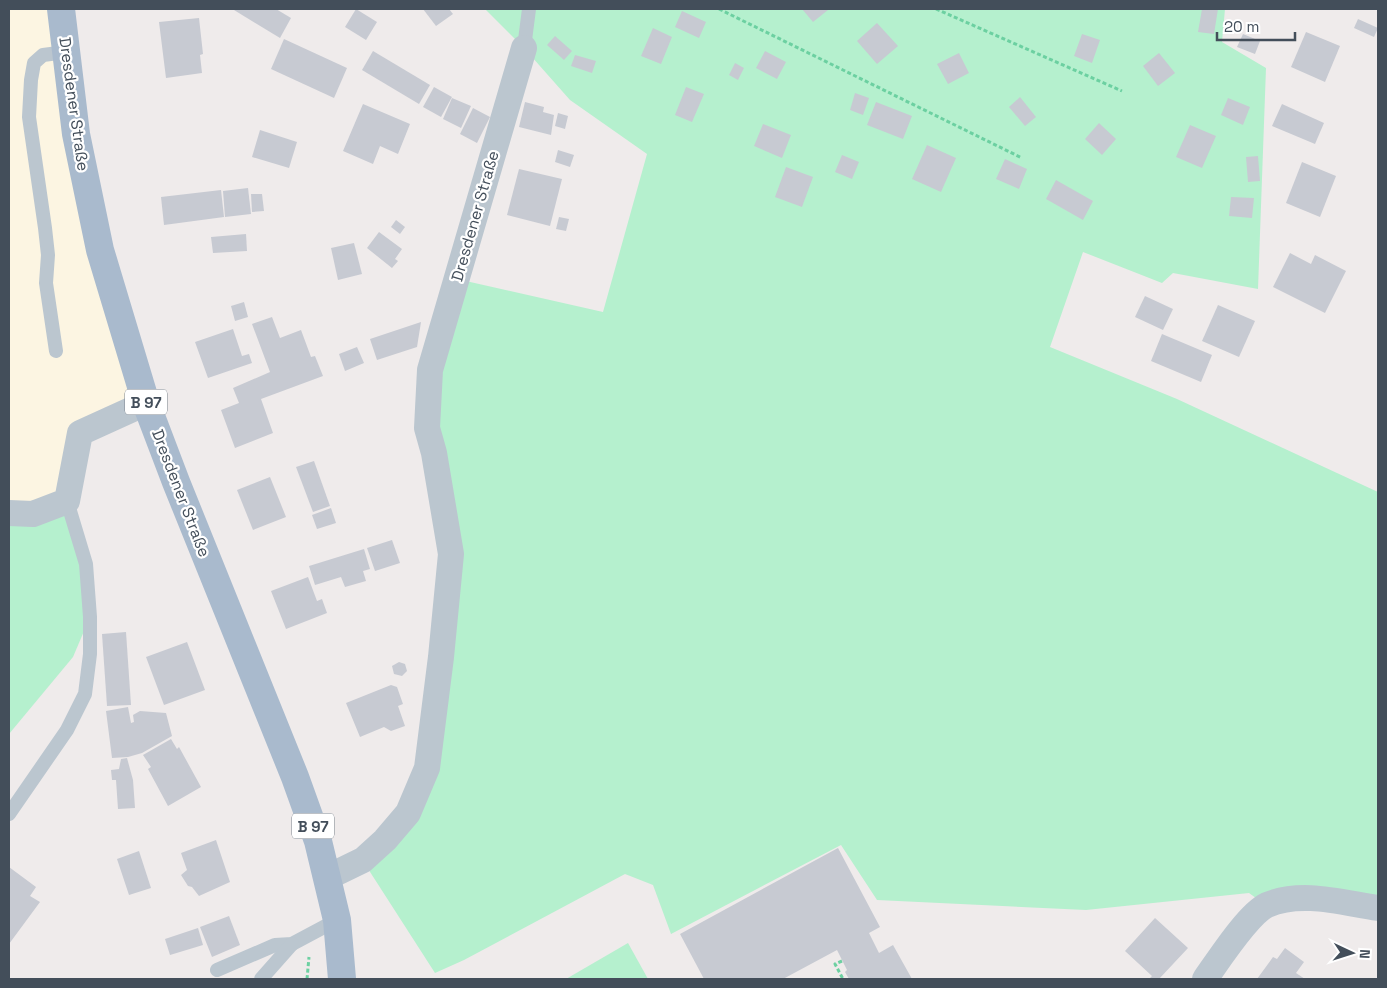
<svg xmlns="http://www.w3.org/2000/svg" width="1387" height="988" font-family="'Space Grotesk',sans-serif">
<rect width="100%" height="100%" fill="#efebeb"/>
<polygon fill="#fcf5e2" points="9,9 58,9 144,403 80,433 67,500 9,513"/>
<g fill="#b5f0ce">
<polygon points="485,9 1225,9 1222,42 1266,68 1258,289 1173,273 1162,283 1083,252 1050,347 1177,399 1378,492 1378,908 1267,906 1249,893 1086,910 877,900 841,845 671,934 653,885 625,874 464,960 435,973 363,861 408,813 451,554 427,428 457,279 603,312 647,154 570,100 524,48"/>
<polygon points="67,501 90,617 73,657 9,734 9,513"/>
<polygon points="628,943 648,979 566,979"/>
</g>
<g fill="#c7cad2">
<polygon points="235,9 276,9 291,18 280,38 234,10"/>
<polygon points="356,9 377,22 366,40 345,27"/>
<polygon points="423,9 449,9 453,14 436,26"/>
<polygon points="802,9 827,9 828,10 813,22"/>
<polygon points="1202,9 1218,9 1214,34 1198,32"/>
<polygon points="682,11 706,22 699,38 675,27"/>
<polygon points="199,18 203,54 200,55 202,73 166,78 159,22"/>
<polygon points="1358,19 1378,28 1374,37 1354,28"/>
<polygon points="877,23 898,46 877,64 857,41"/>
<polygon points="653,28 672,37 661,64 641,56"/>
<polygon points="1306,32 1340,46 1325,82 1291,67"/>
<polygon points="1082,34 1100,40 1092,63 1074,56"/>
<polygon points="1243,34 1260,41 1255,54 1237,47"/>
<polygon points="555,36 572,51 564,60 547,45"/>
<polygon points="284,39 347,68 334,98 271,69"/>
<polygon points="373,51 430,85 419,104 362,70"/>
<polygon points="765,51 786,62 777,79 756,68"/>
<polygon points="959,53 969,73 948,84 937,64"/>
<polygon points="1159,53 1175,73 1158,86 1143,66"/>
<polygon points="575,55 596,61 592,73 571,66"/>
<polygon points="735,63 744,68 738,80 729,75"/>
<polygon points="434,87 452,97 441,117 423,107"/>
<polygon points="686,87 704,94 692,122 675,115"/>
<polygon points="855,93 869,98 863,115 850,110"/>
<polygon points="1020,97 1036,117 1025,126 1009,107"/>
<polygon points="452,98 471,106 461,128 443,119"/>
<polygon points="1228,98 1250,107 1243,125 1221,115"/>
<polygon points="525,102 544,107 543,112 554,115 551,135 519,127"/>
<polygon points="876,102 912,116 903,139 867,125"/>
<polygon points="363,104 410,124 398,154 380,146 373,164 343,151"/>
<polygon points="1282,104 1324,123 1315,144 1272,126"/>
<polygon points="473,108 490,117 477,143 460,134"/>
<polygon points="558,113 568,116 565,129 555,126"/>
<polygon points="1099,123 1116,139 1102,155 1085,139"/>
<polygon points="763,124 791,135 782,158 754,146"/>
<polygon points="1190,125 1216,136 1202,168 1176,157"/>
<polygon points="260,130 297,142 289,168 252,157"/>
<polygon points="927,145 956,158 941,192 912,179"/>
<polygon points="558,150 574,155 570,167 555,162"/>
<polygon points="842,155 859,162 852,179 835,172"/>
<polygon points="1258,156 1260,181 1248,182 1246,157"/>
<polygon points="1005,159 1027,169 1019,189 996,179"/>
<polygon points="1302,162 1336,176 1320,217 1286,203"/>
<polygon points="786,167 813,177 802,207 775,197"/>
<polygon points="519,169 562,179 550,226 507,215"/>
<polygon points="1056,180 1093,201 1083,220 1046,199"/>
<polygon points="248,188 251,214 225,217 223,191"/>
<polygon points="221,190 224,217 164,225 161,197"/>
<polygon points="251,194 262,194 264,211 252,212"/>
<polygon points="1231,197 1254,198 1252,218 1229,216"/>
<polygon points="559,217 569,219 566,231 556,229"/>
<polygon points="396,220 405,227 400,234 391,227"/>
<polygon points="379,232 402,249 395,259 398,261 392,268 367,248"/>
<polygon points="246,234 247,251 213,253 211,237"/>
<polygon points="354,243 362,274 338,280 331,248"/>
<polygon points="1290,253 1311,264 1315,255 1346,271 1325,313 1273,287"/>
<polygon points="1145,296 1173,309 1163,330 1135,317"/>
<polygon points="244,302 248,317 235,321 231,306"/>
<polygon points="1218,305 1255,321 1239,357 1202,341"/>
<polygon points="272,317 280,338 301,330 311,357 315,356 323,376 261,399 273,433 235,448 221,410 239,403 233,388 270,372 252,324"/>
<polygon points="421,322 417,347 377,360 370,339"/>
<polygon points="233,329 242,356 249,354 252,363 208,378 195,342"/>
<polygon points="1162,334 1212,355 1201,382 1151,361"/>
<polygon points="357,347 364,363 345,371 339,354"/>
<polygon points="314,461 330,506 313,512 296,467"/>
<polygon points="270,477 286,517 253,530 237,490"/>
<polygon points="331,508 336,523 317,529 312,515"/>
<polygon points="392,540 400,563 375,571 367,548"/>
<polygon points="364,549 370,569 363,571 366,581 345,587 341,577 315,585 309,566"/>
<polygon points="308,577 317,601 322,599 327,613 286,629 271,591"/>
<polygon points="126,632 131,705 107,706 102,634"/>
<polygon points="187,642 205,690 164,705 146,657"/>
<polygon points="399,662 405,664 407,671 402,676 394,674 392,666"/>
<polygon points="391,685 397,687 403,704 398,706 405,726 391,731 384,727 360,737 346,703"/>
<polygon points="128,707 131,723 134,722 133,715 140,711 166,713 172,736 142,753 128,757 112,758 106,711"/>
<polygon points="171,739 177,749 179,747 201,787 168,806 148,769 151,767 143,755"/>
<polygon points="127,758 133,780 135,808 118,809 116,780 112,780 111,770 119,769 121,759"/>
<polygon points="216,840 230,882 199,896 192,887 188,886 181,875 187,870 181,853"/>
<polygon points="838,848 880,927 869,933 879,953 893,945 912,979 849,979 845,972 847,970 837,950 783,979 704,979 680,934"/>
<polygon points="139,851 151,888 129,895 117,859"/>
<polygon points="9,867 36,887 30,896 40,902 9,944"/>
<polygon points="229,916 240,945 212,957 200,927"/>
<polygon points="1155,918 1188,948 1159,979 1149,979 1152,976 1125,951"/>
<polygon points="198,928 203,945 170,955 165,939"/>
<polygon points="1285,948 1304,962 1296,973 1305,979 1257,979 1273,957 1277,959"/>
</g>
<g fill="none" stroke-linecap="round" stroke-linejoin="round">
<g stroke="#6cd0a1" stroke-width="3" stroke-dasharray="4 2.5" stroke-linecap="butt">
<polyline points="719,9 1022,158"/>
<polyline points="936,9 1122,91"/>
<polyline points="842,961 835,964 843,979"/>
<polyline points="307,979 309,957"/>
</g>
<g stroke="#bbc6cf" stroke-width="14">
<polyline points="524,48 529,9"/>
<polyline points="56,351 46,283 48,255 45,228 29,117 31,80 34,63 43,55 66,52"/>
<polyline points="9,814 67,730 85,694 90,654 90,617 86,564 67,501"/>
<polyline points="217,970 275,945 292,944 337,920"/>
<polyline points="261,979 292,944"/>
</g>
<g stroke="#bbc6cf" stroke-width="26">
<polyline points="9,513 33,514 67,501 80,433 146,403"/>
<polyline points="328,877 363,860 385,840 408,813 427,768 441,657 451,554 434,453 427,428 430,370 524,48"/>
<path d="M1205,979c13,-18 43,-65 62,-74 35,-15 76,-2 111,3"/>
</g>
<polyline stroke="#a9bacd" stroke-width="28" points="61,9 76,134 100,250 146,403 176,482 295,777 318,841 337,920 342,979"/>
</g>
<g text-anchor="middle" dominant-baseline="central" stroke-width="4.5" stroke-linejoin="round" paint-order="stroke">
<g fill="#fff" stroke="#7b838c" stroke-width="1">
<rect x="125" y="389.5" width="42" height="25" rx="4"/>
<rect x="292" y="813.5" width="42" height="25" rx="4"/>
</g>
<g font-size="15" font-weight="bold" fill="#434e5a">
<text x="146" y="402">B 97</text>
<text x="313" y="826">B 97</text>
</g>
<g font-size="16" fill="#434e5a" stroke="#fff">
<text transform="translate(74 104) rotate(82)">Dresdener Straße</text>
<text transform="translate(475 216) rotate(-74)">Dresdener Straße</text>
<text transform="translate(181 493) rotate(69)">Dresdener Straße</text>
</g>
</g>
<rect width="1387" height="988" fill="none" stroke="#434e5a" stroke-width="20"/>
<g transform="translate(1352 953) rotate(94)" stroke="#ffffff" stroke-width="4" paint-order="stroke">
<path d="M0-4L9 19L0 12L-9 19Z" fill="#434e5a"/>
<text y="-8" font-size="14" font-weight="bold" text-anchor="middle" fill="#434e5a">N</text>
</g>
<path d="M1217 32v8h78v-8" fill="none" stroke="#434e5a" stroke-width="2.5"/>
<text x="1224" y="32" font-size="15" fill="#434e5a" stroke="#ffffff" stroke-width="4" paint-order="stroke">20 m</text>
</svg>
